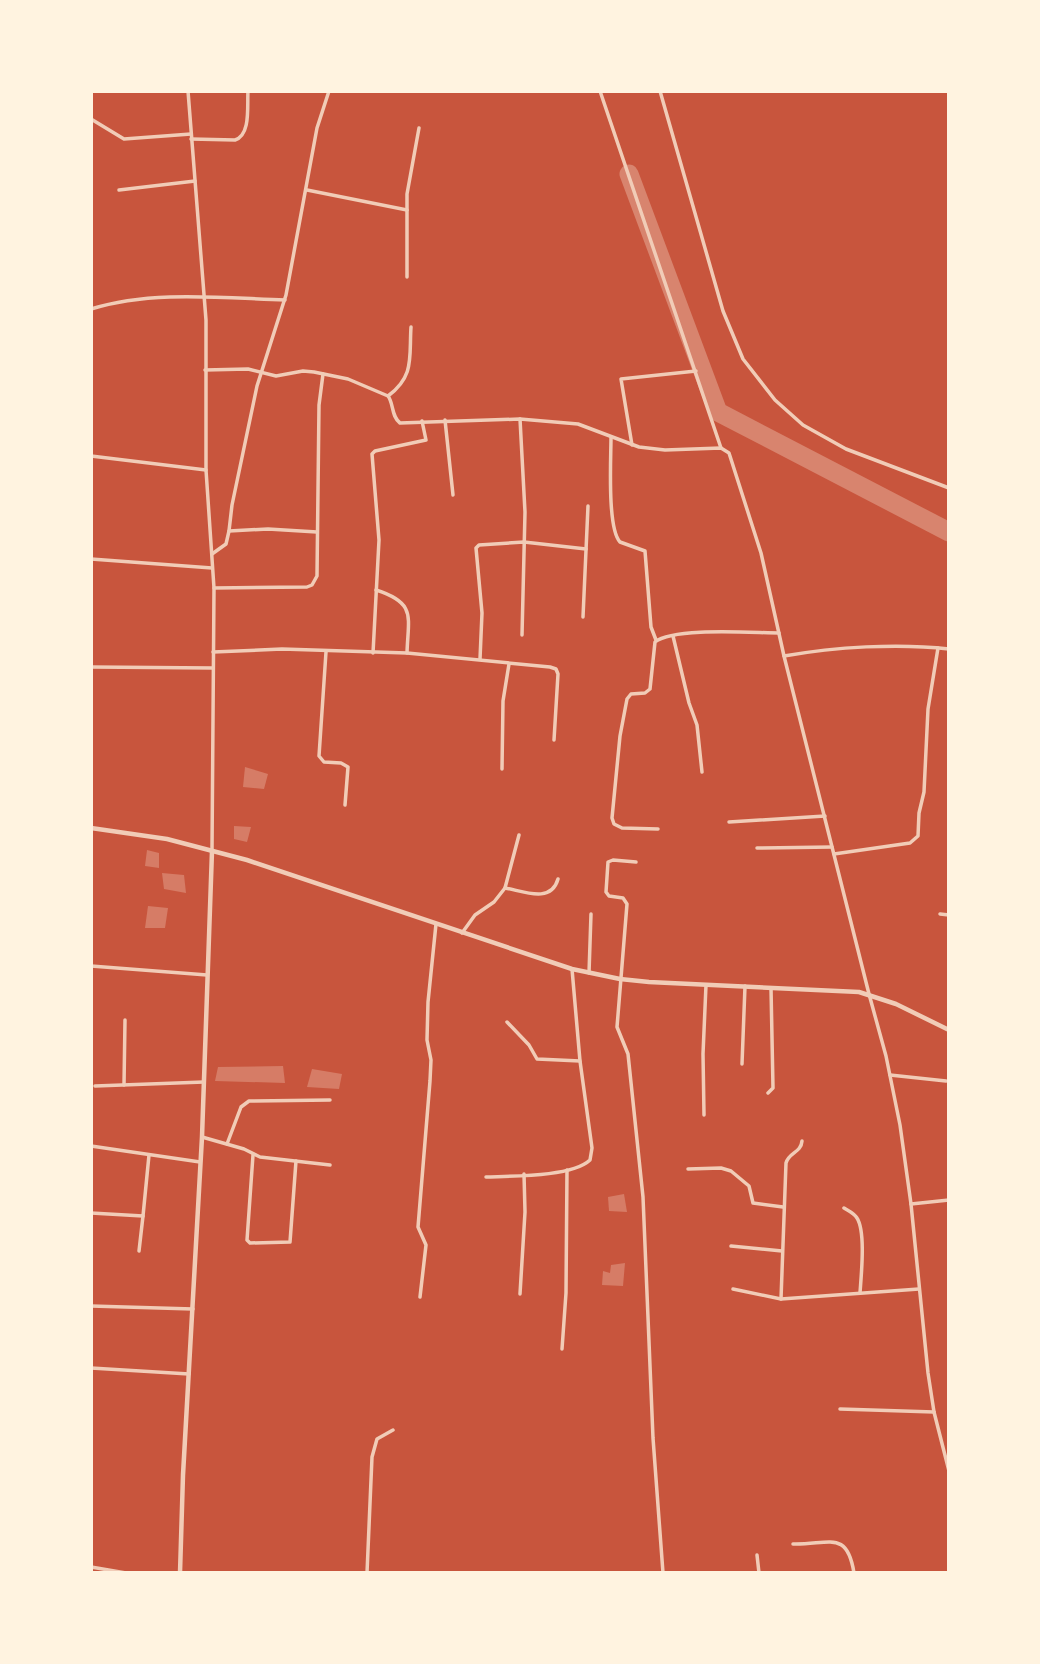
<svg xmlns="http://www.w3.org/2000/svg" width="1040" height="1664" font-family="Mulish,sans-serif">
<rect width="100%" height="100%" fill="#c8553d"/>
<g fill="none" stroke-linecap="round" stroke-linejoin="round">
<polyline stroke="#d8846e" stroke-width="19" points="629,174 718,412 949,532"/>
</g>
<g fill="#d67c66">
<polygon points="245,767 268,774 264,789 243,787"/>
<polygon points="234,826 251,827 247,842 234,839"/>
<polygon points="147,850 159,853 159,868 145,866"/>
<polygon points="162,873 184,875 186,893 164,889"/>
<polygon points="148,906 168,908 165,928 145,928"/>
<polygon points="283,1066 285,1083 215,1081 218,1067"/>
<polygon points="312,1069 342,1074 339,1089 307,1087"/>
<polygon points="624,1194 627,1212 609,1211 608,1197"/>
<polygon points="625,1263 623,1286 602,1285 603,1271 610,1273 611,1265"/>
</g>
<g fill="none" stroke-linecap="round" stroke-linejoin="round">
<g stroke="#f1ccb7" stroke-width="3.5">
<polyline points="188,91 206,320 206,470 214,588 212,851"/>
<polyline points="600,91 721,448"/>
<polyline points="660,91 723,311 743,359 775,400 803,425 846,449 949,488"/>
<polyline points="91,119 124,139 191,134"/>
<path d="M191,139l44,1c16,-5 12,-34 13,-49"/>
<polyline points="119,190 195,181"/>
<polyline points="307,190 407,210"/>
<polyline points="407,277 407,194 419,128"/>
<path d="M91,309c61,-19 131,-11 194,-9"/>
<path d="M205,370l43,-1 28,7 27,-5 11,1 34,7 40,17c6,8 3,20 12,27l120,-4 58,5 61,23 26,3 56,-2 8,5 32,100 23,103 85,338 17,62 14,69 11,79 17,169 6,39 15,59"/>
<path d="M388,396c27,-20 21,-39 23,-69"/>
<polyline points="520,419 525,512 522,635"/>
<polyline points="445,420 453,495"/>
<path d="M611,437c0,21 -4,91 9,105l25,9 6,76 5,13"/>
<polyline points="632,445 621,379 696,371"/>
<polyline points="91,456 206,470"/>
<polyline points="229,531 268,529 317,532"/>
<polyline points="212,554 226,544 229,531 232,505 257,386 286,295 317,128 329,91"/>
<polyline points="91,559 212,568"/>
<polyline points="214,588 307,587 312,585 317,576 319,405 323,374"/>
<path d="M376,590c41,13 32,27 31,63"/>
<polyline points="583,617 588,506"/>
<polyline points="673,636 689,703 697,725 702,772"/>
<polyline points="213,652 282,649 407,653 550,667 556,669 558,674 554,740"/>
<polyline points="326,652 319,756 324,762 341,763 348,767 345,805"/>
<polyline points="373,653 379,540 372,454 375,451 426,440 422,421"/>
<path d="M784,656c51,-9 113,-13 165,-7"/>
<polyline points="480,659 482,613 476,548 479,545 524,542 586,549"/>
<polyline points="91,667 213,668"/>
<polyline points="502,769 503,701 509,664"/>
<polyline points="729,822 825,816"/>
<path d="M658,829l-36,-1 -8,-4 -2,-6 8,-82 7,-37 4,-5 14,-1 5,-4 5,-47c19,-15 98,-9 124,-9"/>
<polyline points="757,848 832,847"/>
<polyline points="834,854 910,843 918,836 919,813 924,792 928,709 938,648"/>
<polyline points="636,862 613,860 608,862 606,892 609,896 623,898 627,904 617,1027 628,1054 643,1197 653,1438 663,1573"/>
<path d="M505,888c18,3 46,16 53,-9"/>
<polyline points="940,914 949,915"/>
<polyline points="462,933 475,915 494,902 505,888 519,835"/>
<polyline points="91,966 207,975"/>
<polyline points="589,973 591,914"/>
<polyline points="507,1022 529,1045 537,1059 580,1061"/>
<polyline points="742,1064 745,986"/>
<polyline points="890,1075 946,1081"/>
<polyline points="124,1085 125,1020"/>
<polyline points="95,1086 204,1082"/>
<polyline points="768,1093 773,1088 771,988"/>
<polyline points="704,1115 703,1054 706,985"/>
<polyline points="202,1137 244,1149 260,1157 330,1165"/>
<polyline points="227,1144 241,1107 249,1101 330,1100"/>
<polyline points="91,1146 200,1162"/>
<polyline points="253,1155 247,1240 250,1243 290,1242 296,1161"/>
<polyline points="688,1169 721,1168 731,1171 749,1186 753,1203 783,1207"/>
<path d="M486,1177c26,-1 86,0 104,-17l2,-12 -12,-87 -8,-92"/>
<polyline points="911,1204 949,1200"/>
<path d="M844,1208c5,3 10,5 13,10 9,14 4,59 3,75"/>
<polyline points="91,1213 143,1216 149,1155"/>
<polyline points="731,1246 782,1251"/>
<polyline points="139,1251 143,1216"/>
<polyline points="733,1289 781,1299 919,1289"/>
<polyline points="520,1294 525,1212 524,1174"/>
<polyline points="420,1297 426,1245 418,1227 430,1081 431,1060 427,1040 428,1002 436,924"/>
<path d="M781,1299l5,-136c3,-11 15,-10 16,-22"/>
<polyline points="91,1306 193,1309"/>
<polyline points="562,1349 566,1293 567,1170"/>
<polyline points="91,1368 189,1374"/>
<polyline points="840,1409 934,1412"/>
<path d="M793,1544c36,1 54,-15 61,29"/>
<polyline points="757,1555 759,1573"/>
<polyline points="91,1567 126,1573"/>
<polyline points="367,1573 372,1457 377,1439 393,1430"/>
</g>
<g stroke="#f1ccb7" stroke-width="4.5">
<polyline points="91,828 167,839 247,860 572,969 620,979 649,982 859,992 896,1004 949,1030"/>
<polyline points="180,1573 183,1475 202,1137 212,851"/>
</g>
</g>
<rect width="1040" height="1664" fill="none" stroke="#fff3e0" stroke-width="186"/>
</svg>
